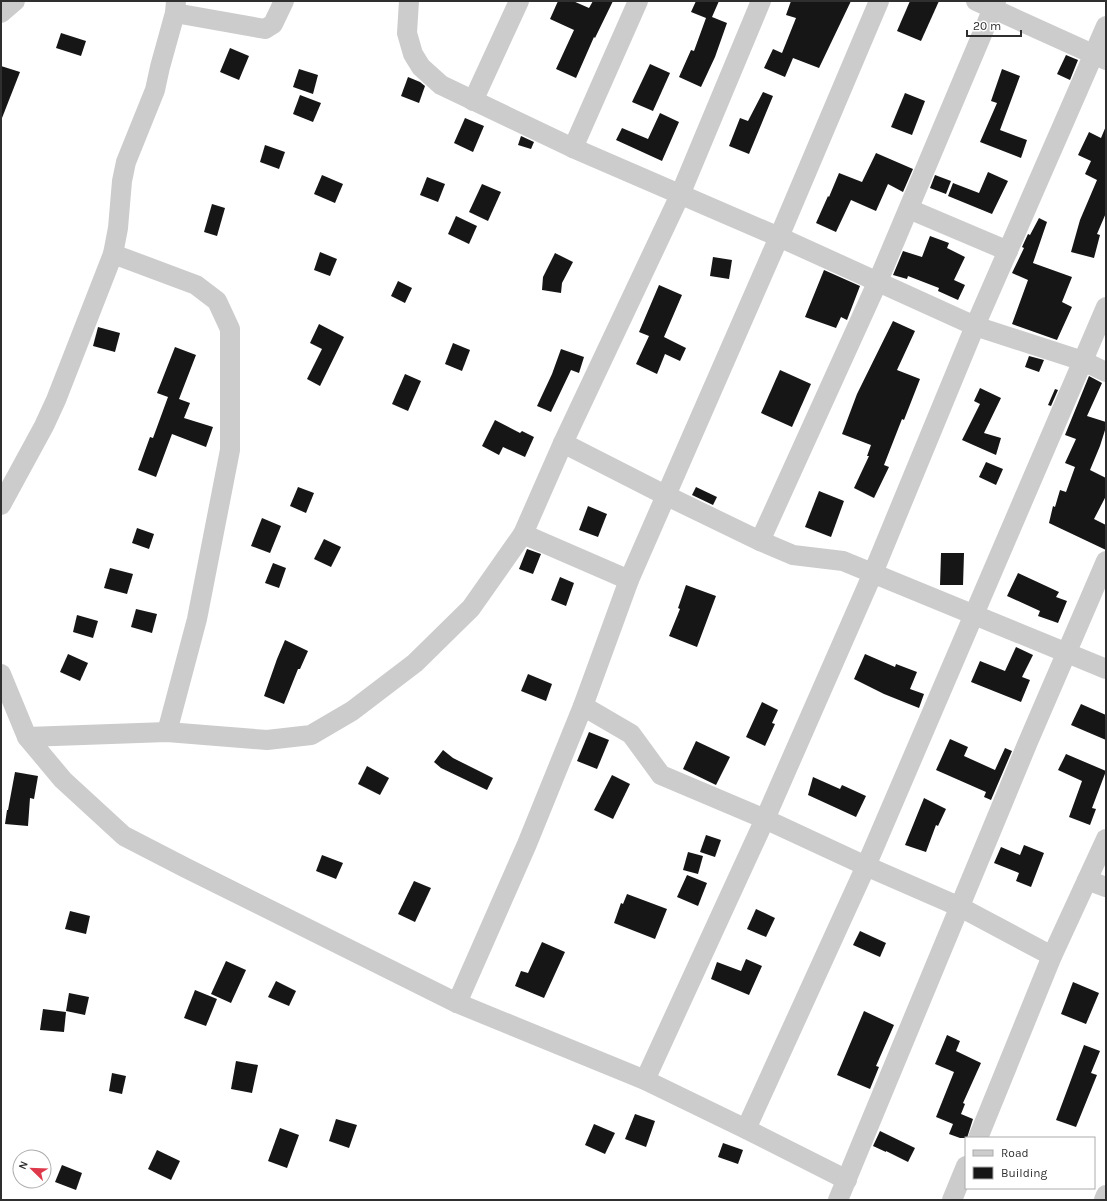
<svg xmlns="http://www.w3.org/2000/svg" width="1107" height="1201" font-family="Karla,sans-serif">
<rect width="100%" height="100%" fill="#fff"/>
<g fill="#161616">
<polygon points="558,1 573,1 589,8 593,1 613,1 595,38 594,37 576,78 556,69 574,30 550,19"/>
<polygon points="696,1 719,1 712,17 727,23 715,57 701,87 679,77 691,50 694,51 706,18 691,12"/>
<polygon points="791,1 851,1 819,68 793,58 785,77 764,68 773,49 782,53 796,18 786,15"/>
<polygon points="910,1 939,1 921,41 897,31"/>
<polygon points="61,33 86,41 81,56 56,48"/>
<polygon points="230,48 249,56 239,80 220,72"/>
<polygon points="1066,55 1078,60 1070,80 1057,74"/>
<polygon points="650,64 670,73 653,111 632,102"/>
<polygon points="1,66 20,72 2,118 1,118"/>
<polygon points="299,69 318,75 313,94 293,87"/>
<polygon points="1002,69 1020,76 1000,130 1027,140 1021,158 980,142 997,103 991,101"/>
<polygon points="408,77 420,82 425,86 419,103 401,96"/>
<polygon points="763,92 773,96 749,154 729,146 740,118 748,121"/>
<polygon points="905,93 925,101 912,135 891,127"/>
<polygon points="300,95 321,103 313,122 293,114"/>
<polygon points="660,113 679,122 662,161 616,140 622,128 648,139"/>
<polygon points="465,118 484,126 473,152 454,143"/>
<polygon points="1106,126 1106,213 1097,234 1100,235 1094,258 1071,252 1080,220 1097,180 1085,174 1091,161 1078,155 1089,132 1101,138"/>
<polygon points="521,136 534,142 531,149 518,145"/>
<polygon points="265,145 285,152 279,169 260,162"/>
<polygon points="876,153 913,169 903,192 888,184 876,211 851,200 836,232 816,223 828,196 829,197 839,173 862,182"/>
<polygon points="988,172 1008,181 992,214 948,196 953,183 979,193"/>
<polygon points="322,175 343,184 335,203 314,194"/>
<polygon points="935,175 951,181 946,194 930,188"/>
<polygon points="427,177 445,184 438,202 420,195"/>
<polygon points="482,184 501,192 488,221 469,212"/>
<polygon points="212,204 225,208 217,236 204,232"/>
<polygon points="456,216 477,226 469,244 448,234"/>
<polygon points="1039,218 1047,222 1033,263 1072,277 1062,302 1072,307 1057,340 1012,324 1028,280 1012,273 1024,248 1022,247 1028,234 1030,235"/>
<polygon points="930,236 949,243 947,248 965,257 954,280 965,285 958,300 938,291 939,288 908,276 907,279 893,275 903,251 922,257"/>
<polygon points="320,252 337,259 330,276 314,270"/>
<polygon points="555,253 573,262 562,283 561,293 542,290 543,277"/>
<polygon points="713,257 732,260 729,279 710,276"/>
<polygon points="824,270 860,286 847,320 841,317 836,328 805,317"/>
<polygon points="398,281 412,288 405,303 391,296"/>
<polygon points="659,285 682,295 664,337 686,348 680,361 665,354 657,374 636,364 649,336 639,332"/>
<polygon points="893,321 915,331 897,370 920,379 904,420 902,419 884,465 889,467 874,498 854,488 869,456 867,456 871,445 842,434 857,394"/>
<polygon points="319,324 344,337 320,386 307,379 322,349 310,343"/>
<polygon points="98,327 120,333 115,352 93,346"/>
<polygon points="453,343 470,350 462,371 445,364"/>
<polygon points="175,347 196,355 179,399 190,403 184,418 213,427 206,447 172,434 156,477 138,470 150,437 153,438 168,397 157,393"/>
<polygon points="561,349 584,357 579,373 571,370 551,412 537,406 552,374"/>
<polygon points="1029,356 1044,360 1039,372 1025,367"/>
<polygon points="780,370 811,384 792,427 761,413"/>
<polygon points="405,374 421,381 408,411 392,404"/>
<polygon points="1089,376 1102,383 1087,416 1106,422 1106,427 1100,446 1090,470 1106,478 1106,496 1094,519 1106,525 1106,550 1049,523 1053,506 1055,507 1060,490 1066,492 1075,467 1065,463 1076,439 1065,435"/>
<polygon points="980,388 1001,398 984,433 1001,438 996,455 962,440 980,404 974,401"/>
<polygon points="1055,389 1058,390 1051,406 1048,405"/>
<polygon points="495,420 520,433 522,431 534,437 525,457 503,447 499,455 482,446"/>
<polygon points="986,462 1003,469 996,485 979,477"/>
<polygon points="298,487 314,493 306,513 290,506"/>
<polygon points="696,487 717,497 713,505 692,495"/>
<polygon points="819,491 844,501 831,537 805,527"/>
<polygon points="588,506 607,514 598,537 579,530"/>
<polygon points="262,518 281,526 270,553 251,546"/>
<polygon points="137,528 154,534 149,549 132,543"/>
<polygon points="324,539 341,547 331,567 314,559"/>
<polygon points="527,549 541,554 533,574 519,569"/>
<polygon points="941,553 964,553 963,585 940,585"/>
<polygon points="273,563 286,568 279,588 265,583"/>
<polygon points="110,568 133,574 127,594 104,588"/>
<polygon points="1018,573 1059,592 1056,597 1067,601 1058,623 1038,616 1040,611 1007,596"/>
<polygon points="560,577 574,583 566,606 551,600"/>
<polygon points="686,585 716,596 697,647 669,636 680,609 678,608"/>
<polygon points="136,609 157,614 152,633 131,627"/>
<polygon points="77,615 98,621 93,638 73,632"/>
<polygon points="285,640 308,651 300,669 298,669 284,704 264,696 277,659"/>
<polygon points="1016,647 1033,655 1022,677 1030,680 1021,702 971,682 980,661 1005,671"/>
<polygon points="68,654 88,663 80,681 60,672"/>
<polygon points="865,654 895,667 896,664 917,672 910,689 924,694 919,708 884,694 854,679"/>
<polygon points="528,674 552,684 546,701 521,691"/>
<polygon points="762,702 778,710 772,723 775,724 765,746 746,737"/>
<polygon points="1081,704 1106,715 1106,740 1071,725"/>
<polygon points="589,732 609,740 597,769 577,761"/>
<polygon points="950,739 968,747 964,756 995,770 1005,748 1012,751 991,800 984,797 986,792 936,770"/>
<polygon points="696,741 730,757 716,785 683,769"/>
<polygon points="443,750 453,758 493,778 487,790 441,768 434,762"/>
<polygon points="1066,754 1106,771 1092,808 1096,809 1090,825 1069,817 1082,781 1058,770"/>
<polygon points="367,766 389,778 380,795 358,784"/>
<polygon points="15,772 38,776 34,799 30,798 28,826 5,824 7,810 8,810"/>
<polygon points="612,775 630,784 613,819 594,810"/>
<polygon points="813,777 840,789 842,785 866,796 856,817 808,795"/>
<polygon points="924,798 946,809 938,826 936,825 926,852 905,845"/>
<polygon points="706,835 721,840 715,857 700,852"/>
<polygon points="1024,845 1044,853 1031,887 1016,881 1019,873 994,863 1001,847 1020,855"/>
<polygon points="688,852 703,856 698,874 683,870"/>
<polygon points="322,855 343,863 336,879 316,871"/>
<polygon points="687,875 707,883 698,906 677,897"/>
<polygon points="414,881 431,888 415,922 398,914"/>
<polygon points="627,894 667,909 655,939 614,923 621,903 623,904"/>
<polygon points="756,909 775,918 766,937 747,929"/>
<polygon points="70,911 90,916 86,934 65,929"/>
<polygon points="860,931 886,943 880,957 853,945"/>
<polygon points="542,942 565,952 544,998 515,986 521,971 528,973"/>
<polygon points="746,959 762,966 749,995 711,979 717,962 741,971"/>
<polygon points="226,961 246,970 231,1003 211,994"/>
<polygon points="276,981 296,991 289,1006 268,997"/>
<polygon points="1073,982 1099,993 1086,1024 1061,1014"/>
<polygon points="195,990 217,999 206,1026 184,1018"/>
<polygon points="69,993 89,997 85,1015 66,1011"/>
<polygon points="43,1009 66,1012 64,1032 40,1030"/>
<polygon points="864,1011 894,1025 876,1066 879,1067 870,1089 837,1075"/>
<polygon points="947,1035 960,1041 956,1051 981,1063 963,1103 965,1104 961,1114 973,1119 967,1138 960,1138 949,1134 953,1124 936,1117 954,1072 935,1064"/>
<polygon points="1084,1045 1100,1051 1091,1073 1097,1075 1076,1127 1056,1120"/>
<polygon points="236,1061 258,1065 252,1093 231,1089"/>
<polygon points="112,1073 126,1076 122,1094 109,1091"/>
<polygon points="635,1114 655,1121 646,1147 625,1139"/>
<polygon points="336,1119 357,1125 349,1148 329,1141"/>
<polygon points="594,1124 615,1133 605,1154 585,1145"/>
<polygon points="280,1128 299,1135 287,1168 268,1161"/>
<polygon points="880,1131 915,1148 908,1162 886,1151 886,1152 873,1146"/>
<polygon points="723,1143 743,1150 738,1164 718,1157"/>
<polygon points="157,1150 180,1161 171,1180 148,1169"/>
<polygon points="62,1165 82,1173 76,1190 55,1182"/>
</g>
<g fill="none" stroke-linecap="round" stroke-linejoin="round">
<g stroke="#ccc" stroke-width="20">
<polyline points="409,1 407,33 413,54 421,67 441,85 573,148 779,237 975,326 1083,361 1106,372"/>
<polyline points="976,1 1106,60"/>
<polyline points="1,13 15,1"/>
<polyline points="175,13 265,29 273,24 284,1"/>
<polyline points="473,101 519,1"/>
<polyline points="573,148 638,1"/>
<polyline points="909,209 1008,251"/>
<polyline points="113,254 196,285 217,301 230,329 230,450 197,619 167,732"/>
<polyline points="563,443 665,495 760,541 793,555 843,561 1106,669"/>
<polyline points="1,505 44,426 56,400 113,254 118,228 122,181 126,162 155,90 160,67 175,13 176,1"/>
<polyline points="523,534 629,580"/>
<polyline points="760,541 878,281 996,1"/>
<polyline points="1,674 27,737 63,780 124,836 186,868 457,1003 645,1080 746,1129 847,1180"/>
<polyline points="583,706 631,734 661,775 765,819 866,866 960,907 1052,956"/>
<polyline points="27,737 167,732 267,740 311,735 352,711 415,663 471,608 523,534 563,443 680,195 761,1"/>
<polyline points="1087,880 1106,887"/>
<polyline points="457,1003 527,844 583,706 629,580 779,237 879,1"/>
<polyline points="645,1080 765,819 873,573 975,326 1106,26"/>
<polyline points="746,1129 866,866 1106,307"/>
<polyline points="978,1138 1052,956 1106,839"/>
<polyline points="838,1200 1028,742 1106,561"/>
<polyline points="952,1200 966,1166"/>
<polyline points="1104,1200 1106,1195"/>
</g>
</g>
<rect width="1107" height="1201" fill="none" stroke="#2f2f2f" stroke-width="4"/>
<rect x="965" y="1137" width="130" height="52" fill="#ffffff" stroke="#acacac"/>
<rect x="973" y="1150" width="20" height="6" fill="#cccccc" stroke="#acacac"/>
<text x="1001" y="1157" font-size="12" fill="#2f2f2f">Road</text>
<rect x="973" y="1167" width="20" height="12" fill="#161616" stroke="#acacac"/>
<text x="1001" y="1177" font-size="12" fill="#2f2f2f">Building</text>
<g transform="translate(32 1169) rotate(293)"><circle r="19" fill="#ffffff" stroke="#acacac"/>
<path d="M0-3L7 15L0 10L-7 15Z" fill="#dd394a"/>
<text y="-6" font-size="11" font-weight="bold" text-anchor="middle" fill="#2f2f2f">N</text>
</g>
<path d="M967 30v6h54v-6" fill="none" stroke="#2f2f2f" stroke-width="2"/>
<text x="973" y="30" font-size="12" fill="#2f2f2f" stroke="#ffffff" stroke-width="3" paint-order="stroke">20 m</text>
</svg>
